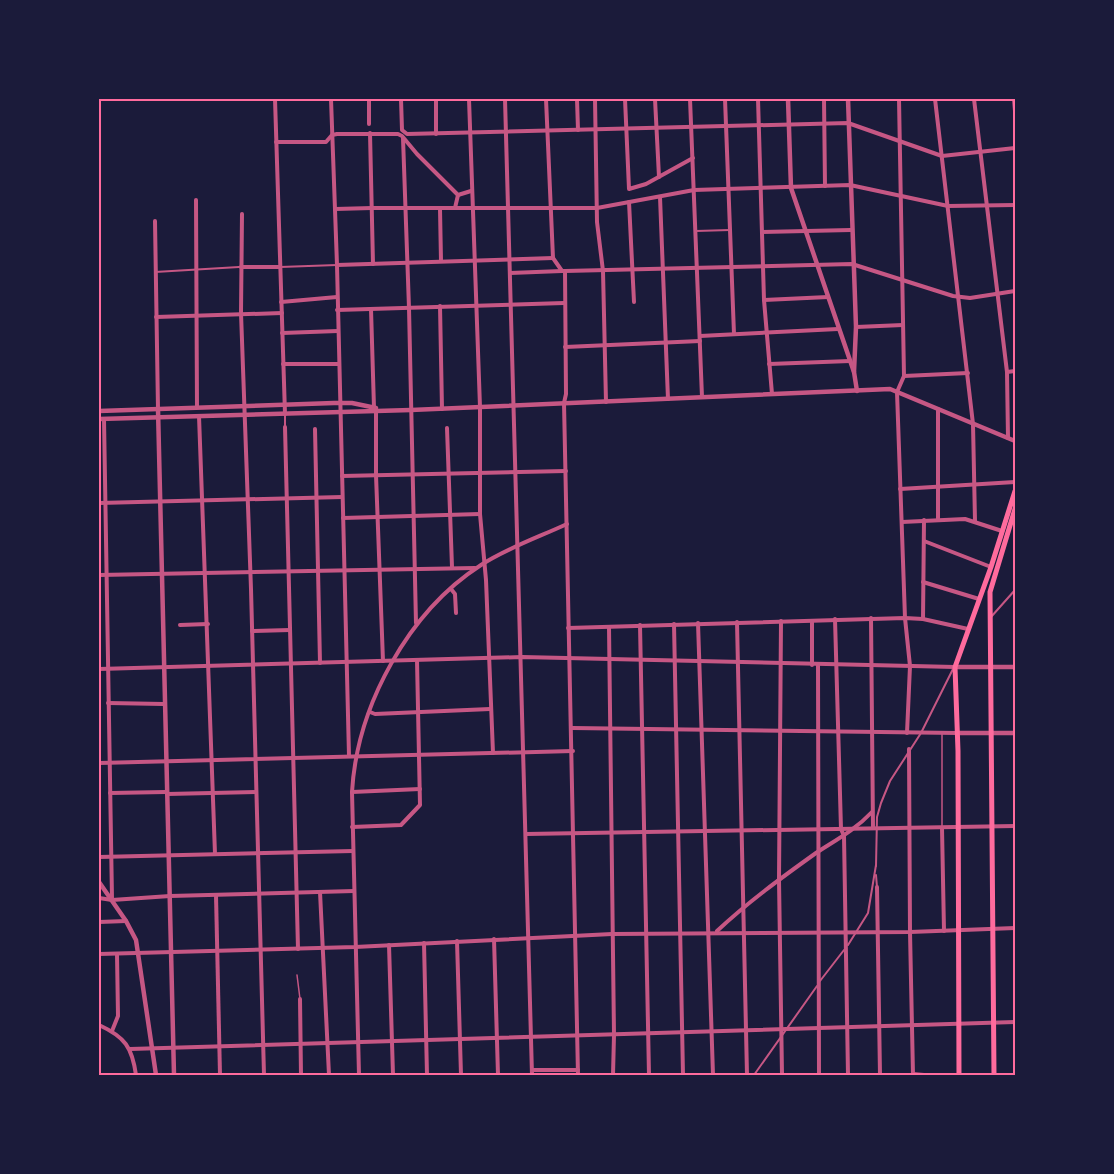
<svg xmlns="http://www.w3.org/2000/svg" width="1114" height="1174" font-family="Ubuntu,sans-serif">
<rect width="100%" height="100%" fill="#1b1b3a"/>
<g fill="none" stroke-linecap="round" stroke-linejoin="round">
<g stroke="#c65784" stroke-width="1.5">
<polyline points="942,733 942,827"/>
<polyline points="297,975 300,999"/>
</g>
<g stroke="#c65784" stroke-width="2">
<polyline points="696,231 730,230"/>
<polyline points="280,267 337,265"/>
<polyline points="155,272 239,267"/>
<polyline points="285,415 285,427"/>
<polyline points="991,617 1015,590"/>
<polyline points="876,866 877,817 881,803 890,781 921,733 953,669"/>
<polyline points="876,875 877,887"/>
<polyline points="848,945 868,913 876,865"/>
<polyline points="820,981 844,950"/>
<polyline points="754,1075 817,986"/>
</g>
<g stroke="#c65784" stroke-width="4">
<polyline points="275,99 285,414"/>
<polyline points="331,99 337,265 349,756"/>
<polyline points="369,99 369,124"/>
<polyline points="401,99 402,130 407,134 848,123 942,156 1015,148"/>
<polyline points="436,99 436,134"/>
<polyline points="469,99 480,407 480,514 486,580 493,753"/>
<polyline points="505,99 532,1075"/>
<polyline points="546,99 553,258 562,271 565,271"/>
<polyline points="577,99 578,130"/>
<polyline points="595,99 597,222 603,271 606,402"/>
<polyline points="625,99 629,189 646,184 693,158"/>
<polyline points="655,99 659,177"/>
<polyline points="690,99 702,397"/>
<polyline points="725,99 734,334"/>
<polyline points="758,99 764,300 772,394"/>
<polyline points="824,99 825,186"/>
<polyline points="899,99 904,376 897,392 905,618 910,666 907,733"/>
<polyline points="935,99 973,424 975,521"/>
<polyline points="974,99 1007,372 1008,438"/>
<polyline points="1014,99 1015,111"/>
<polyline points="370,133 373,264"/>
<polyline points="403,138 409,308 416,623"/>
<polyline points="276,142 326,142 332,135 337,134 398,134 402,136 417,154 458,195 471,191"/>
<polyline points="660,197 668,399"/>
<polyline points="196,200 197,407"/>
<polyline points="629,202 634,302"/>
<polyline points="455,208 458,195"/>
<polyline points="335,209 372,208 597,208 694,190 850,185 948,206 1015,205"/>
<polyline points="440,209 441,261"/>
<polyline points="242,214 241,313 251,589 264,1075"/>
<polyline points="155,221 158,409"/>
<polyline points="762,232 851,230"/>
<polyline points="337,265 553,258"/>
<polyline points="241,267 280,267"/>
<polyline points="565,271 566,394 564,403 578,1075"/>
<polyline points="565,271 852,264 953,296 970,298 1015,291"/>
<polyline points="510,273 562,271"/>
<polyline points="764,300 828,297"/>
<polyline points="281,302 337,297"/>
<polyline points="440,306 442,409"/>
<polyline points="371,309 374,408"/>
<polyline points="337,310 564,303"/>
<polyline points="156,317 282,313"/>
<polyline points="856,327 903,325"/>
<polyline points="282,333 338,331"/>
<polyline points="700,336 838,329"/>
<polyline points="565,347 700,341"/>
<polyline points="283,364 338,364"/>
<polyline points="769,364 850,361"/>
<polyline points="1007,372 1015,371"/>
<polyline points="904,376 968,373"/>
<polyline points="376,411 376,475 383,661"/>
<polyline points="199,416 215,854"/>
<polyline points="104,419 112,899"/>
<polyline points="285,427 298,949"/>
<polyline points="447,428 452,567"/>
<polyline points="315,429 320,663"/>
<polyline points="342,476 566,471"/>
<polyline points="900,489 1015,482"/>
<polyline points="99,503 342,497"/>
<polyline points="343,518 480,514"/>
<polyline points="938,519 938,409"/>
<polyline points="902,522 965,519 1002,531"/>
<polyline points="924,541 991,567"/>
<polyline points="99,575 475,568"/>
<polyline points="923,582 979,599"/>
<polyline points="451,589 455,594 456,613"/>
<polyline points="871,618 873,828"/>
<polyline points="835,619 841,829 844,836 848,1075"/>
<polyline points="923,619 924,520"/>
<polyline points="781,621 779,880 782,1075"/>
<polyline points="812,621 812,665"/>
<polyline points="737,622 747,1075"/>
<polyline points="698,623 713,1075"/>
<polyline points="674,624 683,1075"/>
<polyline points="180,625 208,624"/>
<polyline points="640,625 649,1075"/>
<polyline points="609,627 614,1035 613,1075"/>
<polyline points="568,628 905,618 923,619 968,629"/>
<polyline points="252,631 290,630"/>
<polyline points="818,665 819,1075"/>
<polyline points="99,669 522,657 955,667"/>
<polyline points="108,703 164,704"/>
<polyline points="370,712 375,714 490,709"/>
<polyline points="572,728 958,733"/>
<polyline points="909,749 910,932 913,1075"/>
<polyline points="99,763 573,751"/>
<polyline points="352,792 420,789"/>
<polyline points="110,793 166,792"/>
<polyline points="167,794 256,792"/>
<polyline points="352,827 401,825 420,805 417,660"/>
<polyline points="942,828 944,931"/>
<polyline points="526,834 1015,826"/>
<polyline points="99,857 353,851"/>
<polyline points="877,887 880,1075"/>
<polyline points="320,892 329,1075"/>
<polyline points="216,895 220,1075"/>
<polyline points="99,898 112,900 170,896 354,891"/>
<polyline points="99,922 126,921"/>
<path d="M717,931c31,-29 64,-53 99,-78 20,-13 39,-23 56,-41"/>
<polyline points="494,939 498,1075"/>
<polyline points="457,941 461,1075"/>
<polyline points="424,943 427,1075"/>
<polyline points="389,945 393,1075"/>
<polyline points="99,954 355,947 612,934 910,932 1015,928"/>
<polyline points="300,999 301,1075"/>
<path d="M99,1025c26,12 33,22 37,50"/>
<polyline points="112,1031 118,1016 117,954"/>
<polyline points="130,1049 1015,1022"/>
<polyline points="532,1070 578,1070"/>
<polyline points="913,1074 924,1075"/>
<path d="M359,1075l-7,-283c5,-86 56,-180 129,-227 26,-17 58,-28 86,-41"/>
</g>
<g stroke="#c65784" stroke-width="4.5">
<polyline points="788,99 791,188 854,372 857,391"/>
<polyline points="848,99 856,327 854,372"/>
<polyline points="158,409 174,1075"/>
<polyline points="99,411 334,403 352,403 376,408"/>
<polyline points="99,419 411,410 890,389 1015,441"/>
<polyline points="955,667 1015,667"/>
<polyline points="958,733 1015,733"/>
<polyline points="99,882 126,921 136,940 156,1075"/>
</g>
<g stroke="#ff6b9d" stroke-width="5">
<polyline points="959,1075 958,751 955,667 991,567 1015,491"/>
<polyline points="994,1075 990,592 1015,509"/>
</g>
</g>
<rect width="1114" height="1174" fill="none" stroke="#1b1b3a" stroke-width="201"/>
<rect x="100" y="100" width="914" height="974" fill="none" stroke="#ff6b9d" stroke-width="2"/>
</svg>
